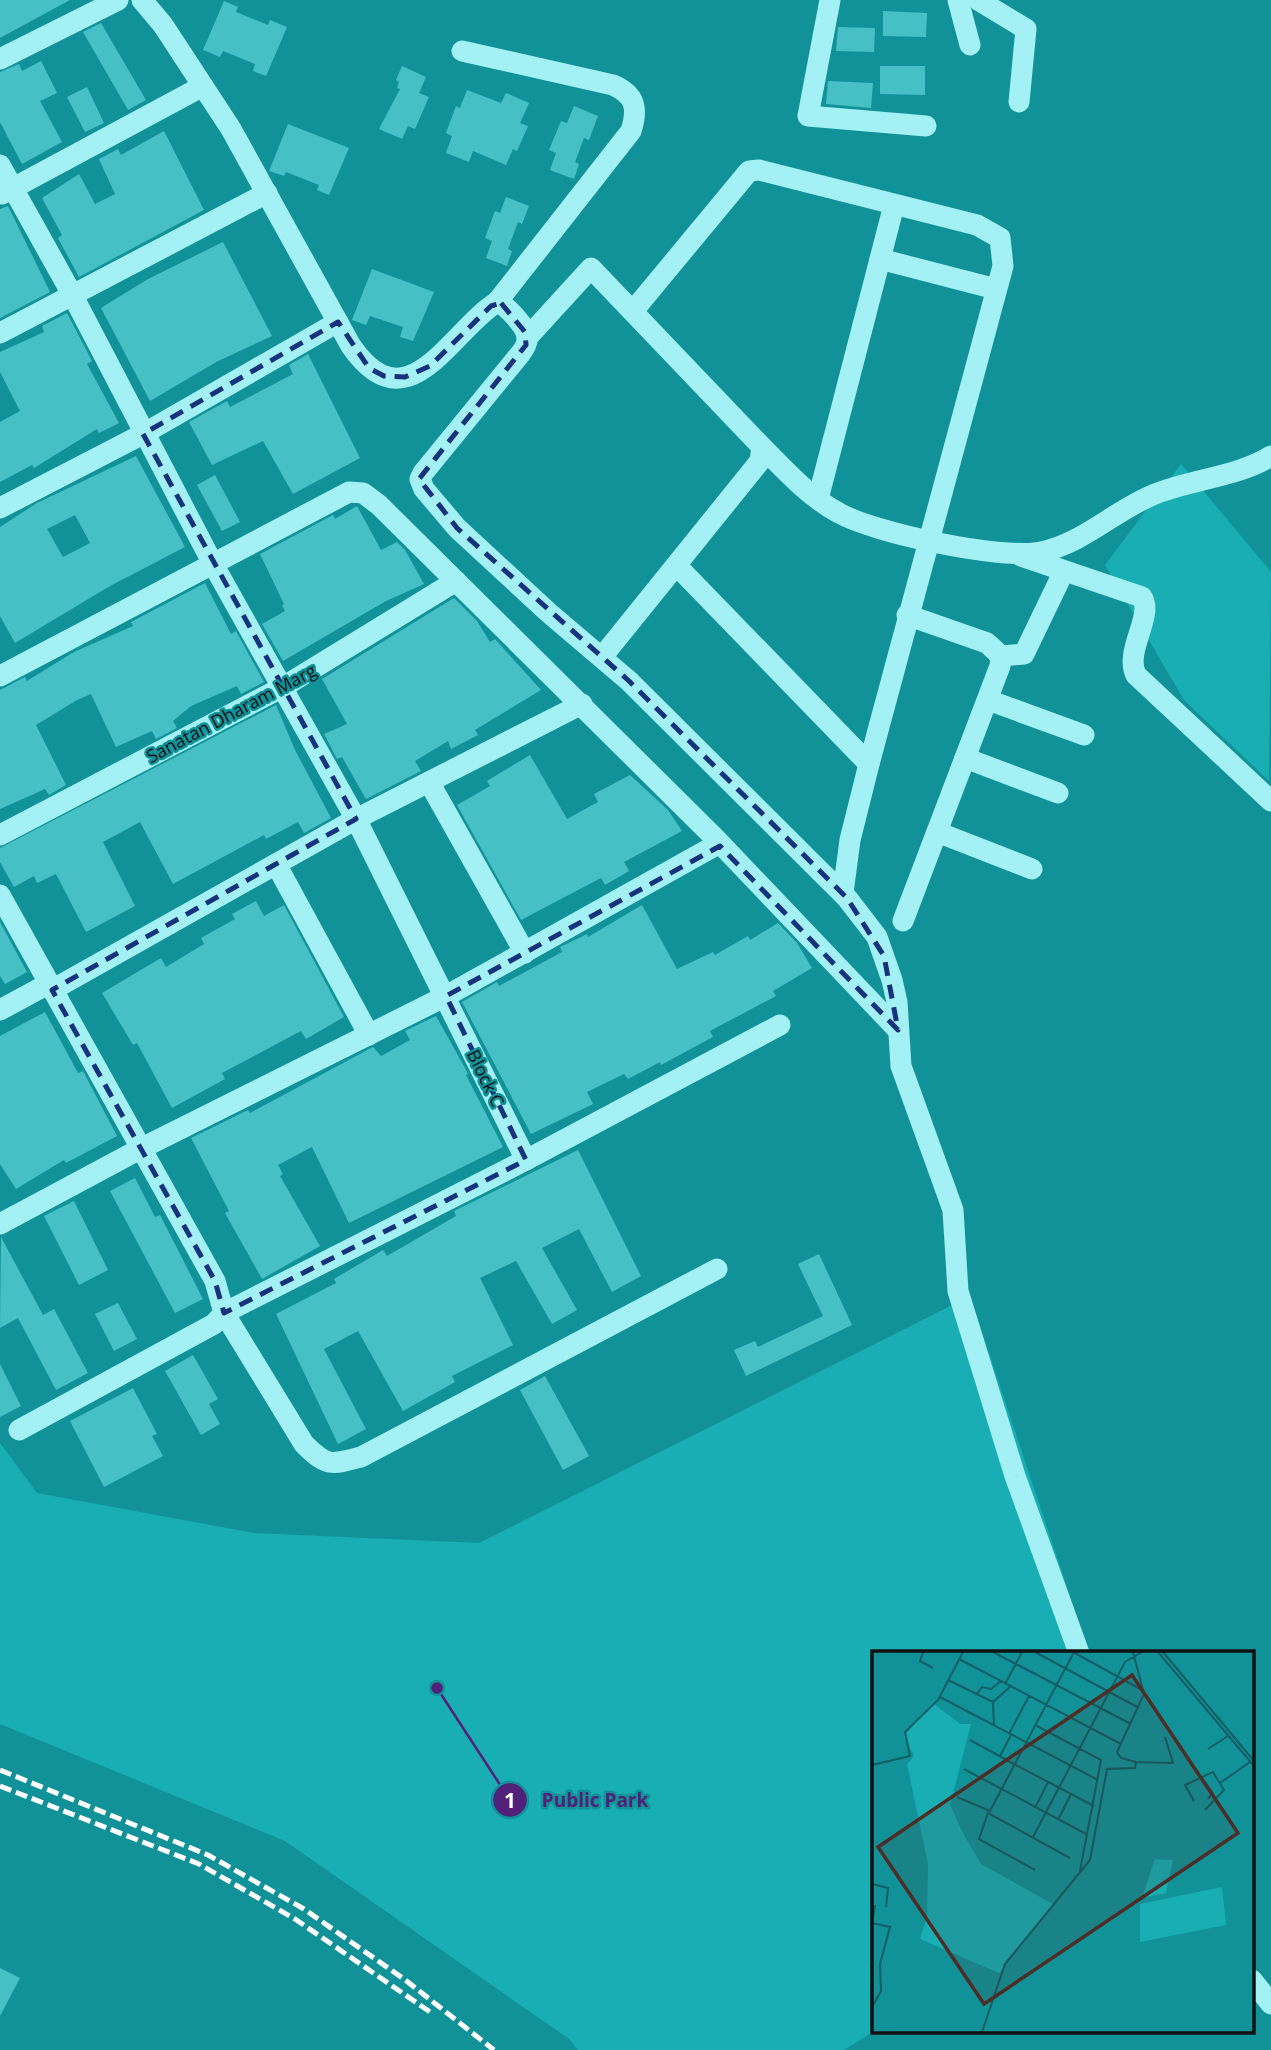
<svg xmlns="http://www.w3.org/2000/svg" width="1271" height="2050" font-family="'Open Sans',sans-serif">
<rect width="100%" height="100%" fill="#119299"/>
<g fill="#18aeb4">
<polygon points="1181,464 1271,572 1269,781 1184,700 1105,565"/>
<polygon points="970,1296 1089,1653 874,1653 874,2031 844,2050 578,2050 569,2039 285,1841 0,1724 0,1443 37,1493 254,1533 479,1543"/>
</g>
<g fill="#46c0c5" fill-rule="evenodd">
<polygon points="0,0 70,0 0,38"/>
<polygon points="224,1 238,7 236,12 268,25 270,20 287,27 266,76 253,71 255,64 223,51 220,57 203,50"/>
<polygon points="883,11 927,13 926,37 883,36"/>
<polygon points="101,23 146,100 128,110 83,32"/>
<polygon points="838,27 875,28 874,52 836,51"/>
<polygon points="41,61 57,93 40,101 62,142 22,164 0,122 0,72 19,64 22,71"/>
<polygon points="402,66 426,77 419,93 429,97 415,129 408,126 402,139 379,129 400,89 397,88 399,82 396,80"/>
<polygon points="880,66 925,66 925,95 880,94"/>
<polygon points="828,81 873,83 871,108 826,104"/>
<polygon points="87,87 104,123 85,132 67,97"/>
<polygon points="467,90 501,103 506,93 529,103 520,123 528,126 517,151 513,149 506,165 473,151 469,162 446,153 452,136 446,133 456,106 460,108"/>
<polygon points="574,106 598,116 589,140 584,138 575,162 579,164 574,179 550,170 556,153 549,150 561,121 567,123"/>
<polygon points="288,124 349,148 329,195 317,190 319,185 286,172 284,176 269,171"/>
<polygon points="164,131 204,210 79,277 58,238 62,235 42,198 79,174 95,204 115,194 99,159 118,149 121,155"/>
<polygon points="506,197 529,206 522,224 518,222 508,249 512,251 507,266 486,258 492,241 485,238 495,211 500,213"/>
<polygon points="8,206 50,292 0,318 0,209"/>
<polygon points="223,242 272,336 218,361 150,401 101,308 148,279"/>
<polygon points="372,269 434,292 413,341 400,337 403,327 370,316 366,325 352,320"/>
<polygon points="67,313 92,361 87,364 119,423 99,433 97,429 34,468 32,465 0,482 0,422 20,411 0,372 0,352 44,332 42,326"/>
<polygon points="308,354 360,458 293,494 263,441 212,465 189,422 227,401 230,407 293,374 289,365"/>
<path d="M136,456l49,91 -75,39 -95,57 -15,-27v-89l37,-24zM75,515l15,28 -27,14 -16,-28z"/>
<polygon points="215,475 240,522 222,531 197,485"/>
<polygon points="357,506 381,550 397,542 405,550 424,584 386,601 283,661 262,624 285,611 282,605 284,604 260,554 333,515 335,519"/>
<polygon points="205,583 231,634 236,631 264,682 241,694 237,686 191,706 173,721 177,728 156,739 152,731 116,747 91,694 77,700 36,725 66,785 49,795 45,789 0,809 0,690 25,677 27,681 74,652 133,626 131,622"/>
<polygon points="454,598 477,621 490,642 495,639 541,690 475,730 478,735 451,749 448,741 415,761 421,771 366,799 342,757 337,759 324,734 347,724 322,679"/>
<polygon points="276,705 295,750 331,818 304,833 298,822 266,839 264,835 173,884 140,822 103,842 135,906 86,932 56,874 37,883 34,876 14,887 0,862 0,848"/>
<polygon points="530,755 567,819 598,802 594,794 630,775 668,810 682,831 624,862 629,871 605,885 601,878 521,920 457,805 490,786 487,781"/>
<polygon points="256,901 264,916 284,905 344,1017 306,1039 301,1031 222,1073 225,1079 172,1108 137,1043 133,1045 102,993 161,958 166,967 204,944 201,938 235,919 232,914"/>
<polygon points="642,905 677,969 713,952 715,955 748,936 750,940 778,923 797,943 812,968 773,991 776,996 710,1031 713,1037 661,1065 660,1062 628,1079 624,1074 587,1092 593,1104 531,1134 462,1002 497,982 499,986 562,952 560,947 587,934 588,937"/>
<polygon points="0,922 27,972 5,984 0,976"/>
<polygon points="45,1012 78,1073 83,1071 117,1136 66,1163 64,1160 16,1189 0,1164 0,1036"/>
<polygon points="436,1016 465,1068 468,1074 466,1075 503,1147 349,1223 312,1147 278,1165 283,1174 280,1176 320,1246 262,1279 225,1213 229,1211 191,1138 248,1110 250,1113 373,1047 381,1056 410,1040 405,1031"/>
<polygon points="578,1150 641,1276 612,1292 579,1229 542,1248 577,1310 552,1324 516,1261 480,1278 513,1345 452,1376 455,1382 403,1411 358,1331 324,1349 366,1429 338,1444 276,1314 336,1283 334,1279 383,1250 387,1256 456,1216 454,1211"/>
<polygon points="135,1178 155,1217 160,1215 203,1299 175,1313 110,1191"/>
<polygon points="74,1201 108,1270 79,1285 44,1216"/>
<polygon points="1,1237 43,1315 54,1309 88,1373 56,1390 18,1318 0,1328"/>
<polygon points="819,1254 852,1325 746,1376 734,1350 755,1341 758,1347 823,1316 798,1264"/>
<polygon points="118,1303 137,1339 114,1351 95,1314"/>
<polygon points="193,1355 218,1399 209,1404 220,1424 201,1435 165,1371"/>
<polygon points="0,1364 21,1406 0,1417"/>
<polygon points="545,1376 589,1456 563,1470 520,1390"/>
<polygon points="133,1388 157,1434 152,1436 163,1456 104,1487 70,1421"/>
<polygon points="0,1968 20,1978 0,2016"/>
</g>
<g fill="none" stroke-linecap="round" stroke-linejoin="round">
<g stroke="#a3f1f4" stroke-width="21">
<path d="M142,0l21,25 68,104 120,217c57,82 99,-15 146,-44 9,3 29,24 30,35 1,6 -3,12 -6,16l-98,120 -3,6 4,10 33,39 92,85 80,68 218,217 30,39 15,43 5,22 4,64 52,144 5,81 57,185 64,177"/>
<polyline points="830,0 808,116 926,126"/>
<polyline points="958,0 970,45"/>
<polyline points="978,0 1026,29 1019,102"/>
<path d="M462,51l151,34c23,10 25,24 18,46l-134,171"/>
<polyline points="0,59 118,0"/>
<polyline points="0,165 73,296 213,564 356,819 526,1160"/>
<polyline points="2,194 203,86"/>
<polyline points="880,259 996,289"/>
<polyline points="633,311 749,171 759,170 977,225 1000,238 1003,266 869,764 850,840 843,893"/>
<polyline points="0,333 267,193"/>
<polyline points="527,338 591,268 762,447 760,461 602,657"/>
<path d="M762,447c24,24 47,50 77,66 35,20 162,47 202,39 43,-9 74,-42 114,-58 37,-15 82,-17 116,-38"/>
<polyline points="818,499 894,205"/>
<polyline points="0,508 143,434 338,322"/>
<path d="M1021,556l121,41c12,19 -18,54 -6,78l135,126"/>
<polyline points="677,566 869,764"/>
<polyline points="1001,656 1024,654 1063,573"/>
<polyline points="0,676 349,492 363,493 379,505 716,839 898,1030"/>
<polyline points="988,700 1084,735"/>
<polyline points="965,758 1058,793"/>
<polyline points="429,782 525,953"/>
<polyline points="937,832 1032,869"/>
<polyline points="0,835 283,687 456,581"/>
<polyline points="276,864 369,1035"/>
<polyline points="0,895 215,1281 224,1313 214,1324 19,1430"/>
<polyline points="903,921 1000,666 1001,656 987,643 907,615"/>
<polyline points="52,990 356,819 582,704"/>
<polyline points="0,1010 48,984"/>
<polyline points="0,1224 140,1149 446,996 718,844"/>
<path d="M717,1269l-356,188c-30,8 -34,10 -57,-13l-80,-131 302,-153 254,-135"/>
<polyline points="1252,1980 1271,2004"/>
</g>
<g stroke="#fff" stroke-width="5" stroke-dasharray="12 5" stroke-linecap="butt">
<polyline points="0,1770 208,1855 304,1909 404,1979 494,2050"/>
<polyline points="0,1786 199,1864 295,1919 433,2014"/>
</g>
</g>
<path fill="none" stroke="#18337e" stroke-width="5" stroke-dasharray="14 9" stroke-linejoin="round" d="M501,303l24,29 1,13 -107,134 38,49 172,153 218,217 37,58 14,74 -178,-184 -274,150 80,164 -302,153 -9,-32 -163,-291 304,-171 -213,-385 195,-112 31,46 15,8 21,1 25,-11 61,-60z"/>
<g text-anchor="middle" dominant-baseline="central" stroke-width="5" stroke-linejoin="round" paint-order="stroke">
<g font-size="18" fill="#111" stroke="#119299">
<text transform="translate(231 713) rotate(-28)">Sanatan Dharam Marg</text>
<text transform="translate(486 1078) rotate(64)">Block C</text>
</g>
</g>
<g transform="translate(872 1651)">
<rect width="382" height="382" fill="#119299"/>
<path d="M61,52l27,21h11l-21,81 14,30 17,29 72,40 -54,69 -79,-34 7,-23 1,-52 -21,-100 7,-8 -10,-20zM283,208l18,1 -7,33 -24,5zM350,236l4,38 -86,17v-38z" fill="#18aeb4"/>
<path fill="none" stroke="#115e63" stroke-width="2" d="M51,1l-3,9 13,7M121,1l138,72M163,1l104,56M201,1l71,39M286,1l96,114M291,1l91,109M87,8l162,85M76,29l45,22M133,33l17,-32M105,43l5,-7 9,2 10,-8M68,46l158,83M163,74l66,35 -21,111M122,75l-1,-24 17,-15M137,83l20,-38M98,89l44,24M336,98l20,-13M128,105l11,-21M264,111l37,1 -8,-26M142,113l80,42M0,114l38,-9 -5,-24 33,-32 25,-48M92,118l124,66M330,127l11,15 -5,6M348,132l30,-21M85,146l33,14 84,-159M322,150l-9,-16 28,-13 11,18 -19,20M163,157l13,-26M186,169l13,-26M161,186l92,-175 17,-10M163,219l-56,-31 9,-26 82,45M0,233l16,4 -2,19M0,356l9,-16 -1,-27 10,-37 -18,-4 3,-18M110,381l23,-68 85,-104 17,-91 28,-1 1,-6 -15,-4 -4,-6 27,-58 -11,-42"/>
<path fill="#4c2e26" fill-opacity="0.15" stroke="#4c2e26" stroke-width="3.5" d="M260,24l106,158 -254,171 -106,-157z"/>
<rect width="382" height="382" fill="none" stroke="#111" stroke-width="3.5"/>
</g>
<path fill="none" stroke="#512179" stroke-width="2.5" d="M437 1688L510 1800"/>
<g fill="#512179" stroke="#119299" stroke-width="2.5">
<circle cx="437" cy="1688" r="7"/>
<circle cx="510" cy="1800" r="18"/>
</g>
<g font-size="21" text-anchor="middle" font-weight="bold" fill="#fff">
<text x="510" y="1808">1</text>
</g>
<g font-size="19" text-anchor="middle" font-weight="bold" fill="#512179" stroke="#119299" stroke-width="5" stroke-linejoin="round" paint-order="stroke">
<text x="595" y="1807">Public Park</text>
</g>
</svg>
